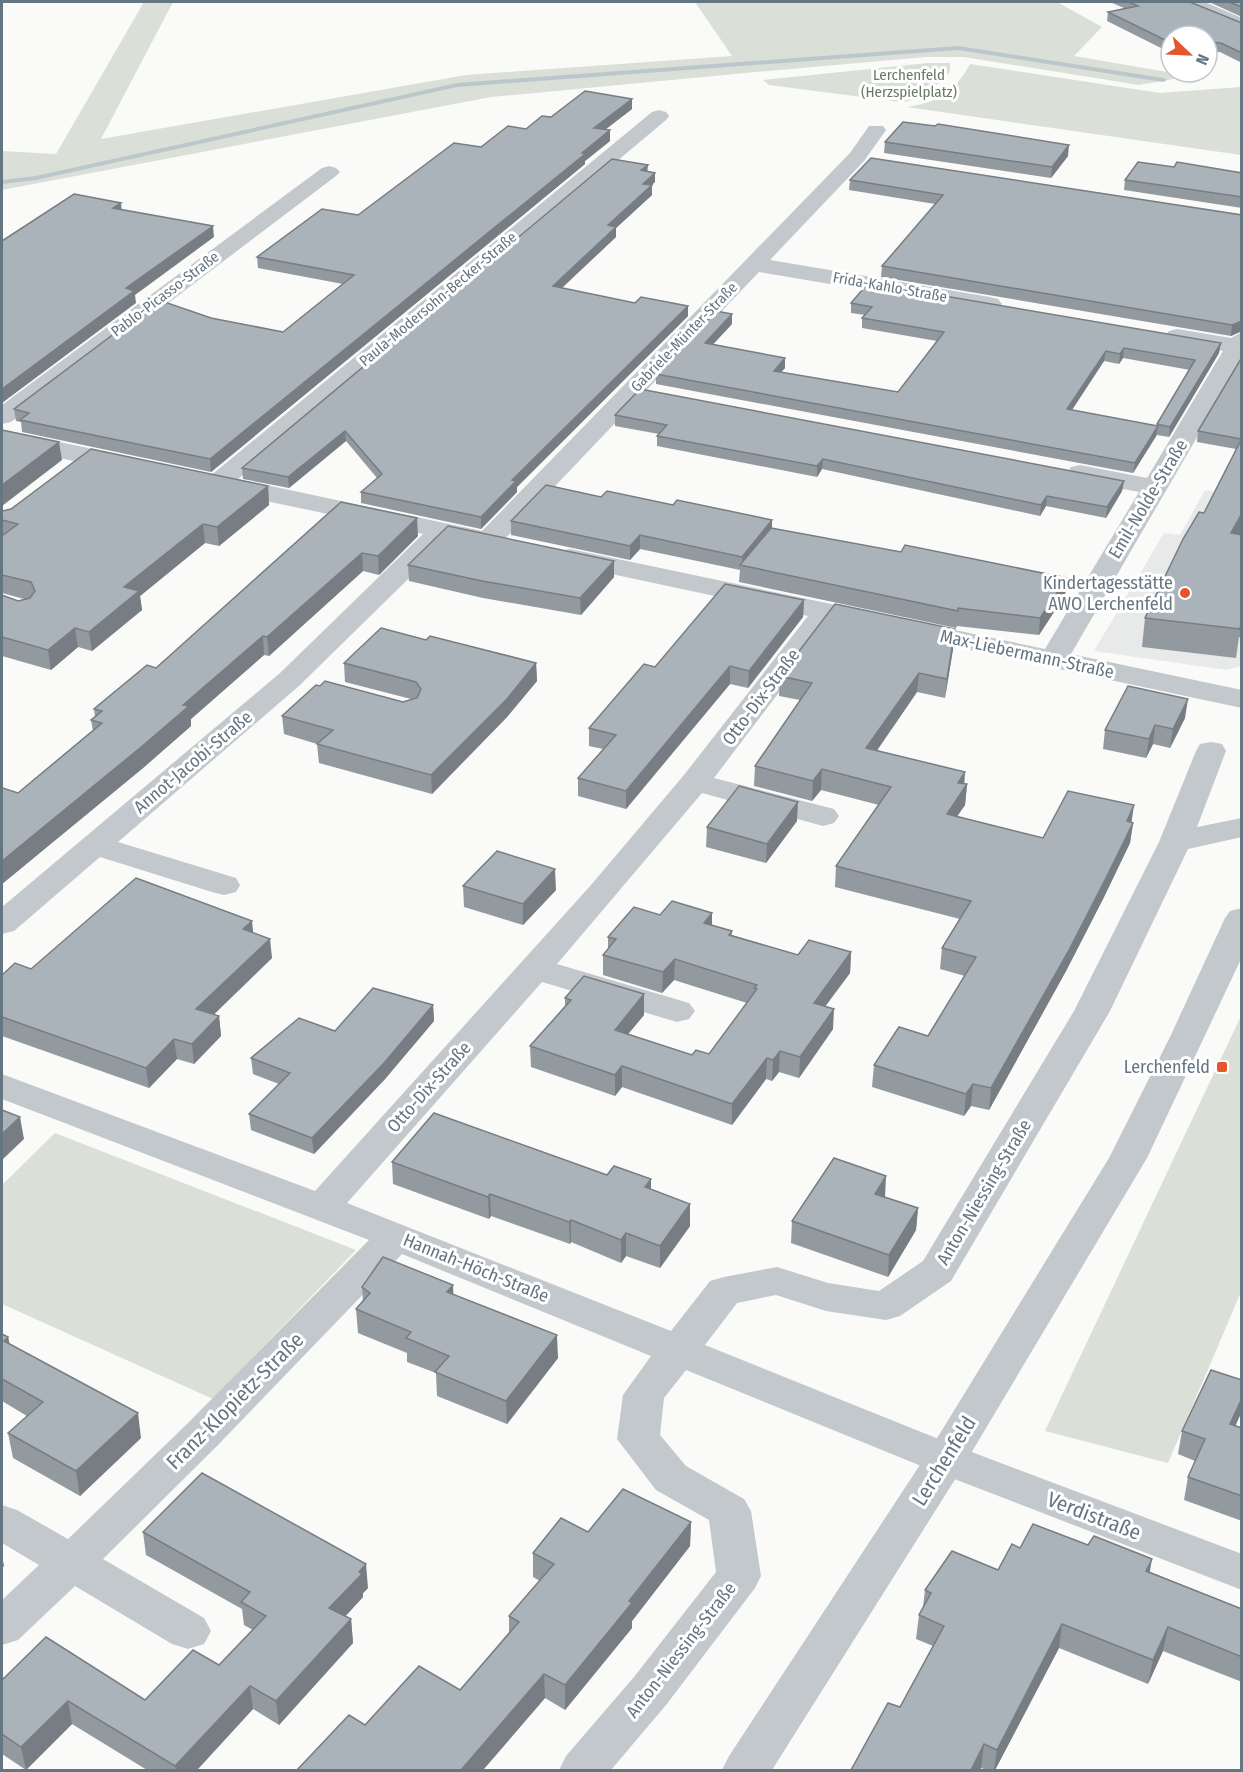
<svg xmlns="http://www.w3.org/2000/svg" width="1243" height="1772" font-family="'Fira Sans Condensed',sans-serif">
<rect width="100%" height="100%" fill="#fafaf8"/>
<polygon fill="#e8e9e9" points="1205,490 1241,497 1241,666 1227,670 1094,651 1164,533 1180,535"/>
<g fill="#dadfd7">
<polygon points="144,2 173,2 101,139 466,75 732,56 695,2 1057,2 1102,27 1074,56 1191,76 1139,85 964,57 926,57 745,73 491,97 2,190 2,151 56,154"/>
<path d="M928,63h22v9c-15,14 -27,29 -49,30l-132,-17 -6,-5z"/>
<path d="M970,64l190,29 81,-6v68l-334,-48c31,-5 47,-14 63,-43z"/>
<polygon points="1241,1016 1241,1292 1168,1463 1045,1431"/>
<polygon points="55,1133 356,1250 213,1399 2,1304 2,1185"/>
</g>
<g fill="none" stroke-linecap="round" stroke-linejoin="round">
<polygon fill="#bbc7cb" fill-rule="evenodd" points="958,46 1163,78 1167,80 1163,82 958,50 457,87 36,180 2,184 2,180 36,176 457,83"/>
<g fill="#c3c8cc" fill-rule="evenodd">
<polygon points="1182,2 1205,2 1242,18 1242,30 1185,6"/>
<polygon points="659,110 666,112 669,116 666,120 238,479 482,531 850,153 869,126 883,126 886,130 864,161 770,260 990,297 998,299 1002,304 998,309 990,311 759,272 498,546 487,548 448,540 300,685 118,842 236,878 240,885 236,892 224,895 212,892 100,857 14,931 2,934 2,907 280,673 423,534 209,489 205,483 209,477 652,112"/>
<polygon points="329,166 336,168 340,172 336,176 11,422 2,424 2,405 322,168"/>
<polygon points="1177,329 1231,338 1242,332 1242,360 1071,654 1242,690 1242,708 833,621 714,778 834,809 839,816 834,823 823,826 702,793 557,964 689,1003 695,1011 689,1019 677,1022 542,982 347,1203 671,1331 710,1281 724,1277 777,1267 828,1283 879,1291 923,1261 1074,1011 1159,842 1196,751 1200,744 1211,742 1222,744 1226,751 1197,827 1242,818 1242,837 1188,849 1110,1011 951,1281 900,1316 886,1320 826,1311 776,1295 737,1303 705,1345 961,1448 1242,1554 1242,1590 931,1470 686,1370 664,1398 660,1435 686,1466 744,1499 751,1511 761,1576 755,1588 666,1705 611,1770 559,1770 566,1756 634,1677 716,1572 709,1520 656,1490 617,1439 623,1395 651,1356 402,1254 217,1446 103,1559 204,1618 211,1631 204,1644 188,1649 172,1644 75,1586 18,1640 2,1645 2,1600 39,1565 2,1543 2,1505 17,1510 68,1539 187,1424 369,1240 2,1099 2,1074 315,1191 591,885 684,775 808,616 560,563 556,557 560,551 570,549 1045,649 1139,492 1071,479 1067,473 1071,467 1080,465 1147,478 1223,351 1169,341 1165,336 1169,331"/>
<polygon points="2,430 126,456 135,458 139,464 135,470 126,472 2,446"/>
</g>
<polygon fill="#c3c8cc" fill-rule="evenodd" points="1242,908 1242,957 1147,1158 961,1470 772,1770 722,1770 729,1756 931,1448 1109,1158 1170,1037 1225,918 1230,911"/>
</g>
<g fill="#929a9f" fill-rule="evenodd">
<polygon points="1110,2 1190,2 1242,23 1242,63 1220,52 1207,51 1207,36 1171,36 1171,53 1107,21 1108,12 1124,8"/>
<polygon points="1209,2 1242,2 1242,17"/>
<polygon points="632,99 632,109 605,130 610,141 585,161 585,164 211,472 22,432 21,422 16,421 14,409 211,318 283,332 343,284 258,268 257,257 358,215 481,147 526,129 551,117"/>
<polygon points="885,142 1068,156 1051,178 884,153"/>
<polygon points="1174,167 1242,173 1242,208 1124,190 1125,180"/>
<polygon points="647,171 655,173 655,182 651,185 652,195 616,228 616,237 562,288 688,316 517,487 517,492 481,529 361,503 361,492 377,478 346,441 289,488 243,479 242,468"/>
<polygon points="850,180 1242,215 1242,331 1231,336 881,277 882,266 935,204 849,190"/>
<path d="M851,303l368,50 -50,84 -12,-2 -24,38 -477,-89v-10l76,-50 -19,20 72,14v10l-4,4 117,20 39,-51 -75,-13v-10l3,-3 -14,-2zM1123,358l67,12 -33,56 -85,-16 32,-49 15,3z"/>
<polygon points="1242,357 1242,533 1241,535 1242,535 1242,638 1239,637 1236,658 1142,647 1145,618 1204,513 1236,449 1197,442 1198,431"/>
<polygon points="615,415 1124,481 1122,491 1106,518 1046,506 1040,516 822,469 817,477 657,446 657,436 659,434 615,426"/>
<polygon points="268,486 269,505 219,546 205,543 140,596 142,610 92,651 78,647 51,670 2,656 2,595 18,601 24,599 2,593 2,511"/>
<polygon points="601,497 673,505 772,520 772,528 901,552 1067,578 1065,595 1039,635 957,626 956,628 739,582 740,570 640,549 630,560 511,535 511,521"/>
<polygon points="341,502 418,536 379,575 363,571 269,656 264,655 191,719 191,726 143,768 2,884 2,789 18,793 93,731 91,720 95,717 94,709 156,668"/>
<polygon points="408,565 614,577 581,615 483,598 409,581"/>
<polygon points="804,600 803,617 748,688 730,684 626,809 578,796 578,778 603,749 589,746 589,728 655,667"/>
<polygon points="955,629 953,649 945,698 917,692 877,750 967,784 965,805 957,816 1043,838 1133,823 1130,843 1103,899 1066,971 989,1110 971,1106 964,1116 872,1087 874,1065 928,1036 965,976 940,969 942,948 960,919 835,887 836,866 879,805 821,790 812,801 754,786 755,766 800,700 779,696 780,676"/>
<polygon points="426,640 536,663 537,681 507,717 432,794 319,763 317,744 284,734 282,716 403,702 411,699 345,682 344,663"/>
<polygon points="1185,718 1170,748 1153,744 1146,758 1103,749 1105,730"/>
<polygon points="797,821 766,863 706,847 707,827"/>
<polygon points="463,886 556,890 523,925 464,907"/>
<polygon points="712,913 712,925 732,931 732,935 798,955 851,952 850,973 825,1006 833,1029 799,1078 779,1072 772,1081 766,1079 732,1125 622,1087 615,1096 531,1067 530,1046 565,1006 565,998 644,1015 628,1034 692,1055 709,1054 747,1003 674,980 662,993 603,975 603,955 608,949 608,937 660,915"/>
<polygon points="254,933 272,958 214,1014 219,1016 221,1036 194,1064 177,1059 149,1088 2,1036 2,975 31,969"/>
<polygon points="433,1005 434,1021 385,1079 314,1154 251,1130 249,1114 279,1084 253,1074 251,1058 335,1031"/>
<polygon points="392,1162 607,1175 651,1189 690,1204 690,1226 660,1268 626,1256 621,1263 571,1242 570,1244 491,1216 489,1219 393,1184"/>
<polygon points="885,1197 918,1208 916,1230 888,1277 791,1243 792,1221"/>
<polygon points="362,1287 454,1294 558,1358 507,1424 437,1396 436,1373 407,1362 407,1353 358,1333 356,1309 363,1302"/>
<polygon points="2,1334 8,1337 10,1345 141,1438 80,1496 13,1458 8,1433 27,1416 2,1401"/>
<polygon points="1242,1380 1242,1411 1235,1425 1242,1428 1242,1521 1184,1500 1188,1477 1195,1461 1178,1454 1182,1431"/>
<polygon points="691,1522 690,1546 632,1621 632,1628 565,1710 545,1698 483,1770 297,1770 365,1725 460,1690 509,1632 509,1616 540,1581 533,1577 533,1553 588,1532"/>
<polygon points="143,1532 368,1588 363,1593 363,1597 345,1616 351,1619 353,1643 279,1725 253,1709 197,1770 147,1770 72,1724 26,1770 2,1754 2,1680 145,1700 219,1665 253,1630 244,1625 242,1609 146,1555"/>
<polygon points="1020,1548 1150,1572 1242,1609 1242,1682 1163,1651 1148,1684 1059,1648 995,1770 987,1770 981,1768 980,1770 851,1770 900,1707 933,1646 916,1639 919,1615 923,1607 925,1590 998,1570"/>
</g>
<g fill="#777d82">
<polygon points="1210,42 1209,51 1207,51 1207,43"/>
<polygon points="632,99 632,109 594,138 594,128"/>
<polygon points="610,130 610,141 585,161 585,164 211,472 210,459"/>
<polygon points="1069,145 1068,156 1051,178 1052,167"/>
<polygon points="648,165 647,174 641,170"/>
<polygon points="655,173 655,182 643,193 643,184"/>
<polygon points="652,185 652,195 616,228 616,237 553,296 553,286 608,225"/>
<polygon points="121,203 122,214 113,208"/>
<polygon points="213,226 214,237 135,295 136,303 2,403 2,389 126,288"/>
<polygon points="688,306 688,316 517,487 517,492 481,529 481,517 512,480"/>
<polygon points="732,314 732,324 705,353 705,343"/>
<polygon points="1242,321 1242,331 1231,336 1232,325"/>
<polygon points="1221,343 1219,353 1169,437 1170,427"/>
<polygon points="1124,348 1123,358 1119,364 1120,354"/>
<polygon points="1106,351 1104,361 1066,419 1067,409"/>
<polygon points="785,358 785,368 773,381 774,371"/>
<polygon points="1158,426 1156,436 1133,473 1135,463"/>
<polygon points="345,431 346,441 289,488 288,477"/>
<polygon points="59,442 62,460 2,506 2,485"/>
<polygon points="823,459 822,469 817,477 817,466"/>
<polygon points="1124,481 1122,491 1106,518 1107,507"/>
<polygon points="268,486 269,505 219,546 217,527"/>
<polygon points="1047,496 1046,506 1040,516 1041,505"/>
<polygon points="1242,513 1242,533 1226,561 1231,533"/>
<polygon points="417,518 418,536 379,575 378,556"/>
<polygon points="772,520 772,533 742,566 742,557"/>
<polygon points="203,524 205,543 140,596 142,610 92,651 89,632 124,587"/>
<polygon points="640,535 640,549 630,560 630,546"/>
<polygon points="362,553 363,571 269,656 267,637"/>
<polygon points="614,561 614,577 581,615 580,598"/>
<polygon points="1067,578 1065,595 1039,635 1040,618"/>
<polygon points="804,600 803,617 748,688 749,671"/>
<polygon points="75,628 78,647 51,670 48,650"/>
<polygon points="955,629 953,649 945,698 947,679"/>
<polygon points="263,636 264,655 191,719 191,726 143,768 2,884 2,861"/>
<polygon points="536,663 537,681 507,717 432,794 431,775"/>
<polygon points="730,666 730,684 626,809 626,791"/>
<polygon points="919,673 917,692 865,768 866,748"/>
<polygon points="1188,699 1185,718 1170,748 1173,729"/>
<polygon points="1155,725 1153,744 1146,758 1149,739"/>
<polygon points="822,769 821,790 812,801 813,781"/>
<polygon points="965,772 964,789 967,784 965,805 945,834 947,814 958,783"/>
<polygon points="798,802 797,821 766,863 767,844"/>
<polygon points="1134,805 1131,826 1133,823 1130,843 1103,899 1066,971 989,1110 991,1088 1127,821"/>
<polygon points="555,869 556,890 523,925 523,904"/>
<polygon points="712,913 712,933 704,923"/>
<polygon points="252,921 254,940 243,929"/>
<polygon points="270,939 272,958 199,1029 196,1009"/>
<polygon points="851,952 850,973 813,1023 814,1003"/>
<polygon points="675,959 674,980 662,993 663,972"/>
<polygon points="644,994 644,1015 615,1050 615,1030"/>
<polygon points="433,1005 434,1021 385,1079 314,1154 312,1138"/>
<polygon points="834,1009 833,1029 799,1078 800,1057"/>
<polygon points="219,1016 221,1036 194,1064 192,1044"/>
<polygon points="174,1039 177,1059 149,1088 146,1068"/>
<polygon points="780,1051 779,1072 772,1081 773,1060"/>
<polygon points="767,1058 766,1079 732,1125 732,1104"/>
<polygon points="622,1066 622,1087 615,1096 615,1075"/>
<polygon points="973,1084 971,1106 964,1116 966,1094"/>
<polygon points="20,1117 24,1139 2,1160 2,1134"/>
<polygon points="886,1176 885,1198 875,1194"/>
<polygon points="651,1179 651,1201 645,1187"/>
<polygon points="490,1194 491,1216 489,1219 488,1197"/>
<polygon points="690,1204 690,1226 660,1268 660,1246"/>
<polygon points="918,1208 916,1230 888,1277 889,1255"/>
<polygon points="571,1220 571,1242 570,1244 569,1222"/>
<polygon points="626,1233 626,1256 621,1263 621,1240"/>
<polygon points="453,1285 454,1308 447,1292"/>
<polygon points="557,1335 558,1358 507,1424 506,1401"/>
<polygon points="8,1337 13,1362 4,1341"/>
<polygon points="1242,1398 1242,1411 1226,1447 1230,1424"/>
<polygon points="138,1413 141,1438 80,1496 76,1471"/>
<polygon points="691,1522 690,1546 632,1621 632,1628 565,1710 565,1685"/>
<polygon points="2,1556 4,1566 2,1568"/>
<polygon points="1152,1559 1148,1582 1146,1571"/>
<polygon points="366,1564 368,1588 363,1593 363,1597 332,1631 329,1608"/>
<polygon points="351,1619 353,1643 279,1725 276,1701"/>
<polygon points="1062,1624 1059,1648 995,1770 994,1770 997,1750"/>
<polygon points="1168,1627 1163,1651 1148,1684 1153,1660"/>
<polygon points="544,1674 545,1698 483,1770 461,1770"/>
<polygon points="250,1686 253,1709 197,1770 176,1770 175,1766"/>
<polygon points="68,1701 72,1724 26,1770 21,1747"/>
<polygon points="984,1744 981,1768 980,1770 971,1770"/>
</g>
<g fill="#aab3b9" stroke="#777d82" stroke-width="1.5">
<polygon points="1129,2 1190,2 1242,23 1242,53 1221,43 1210,42 1207,43 1207,36 1171,36 1171,43 1108,12 1138,6"/>
<polygon points="1229,2 1242,2 1242,7"/>
<polygon points="585,91 632,99 594,128 610,130 582,153 585,154 210,459 20,420 29,413 14,409 159,300 211,318 283,332 354,275 257,257 322,209 358,215 454,143 481,147 508,126 526,129 542,116 551,117"/>
<polygon points="903,122 935,126 938,124 1069,145 1052,167 885,142"/>
<polygon points="871,158 1242,215 1242,321 1232,325 882,266 943,195 850,180"/>
<polygon points="612,159 648,165 641,170 655,173 643,184 652,185 608,225 616,227 553,286 635,303 641,297 688,306 512,480 516,481 481,517 361,492 382,474 345,431 288,477 242,468"/>
<polygon points="1138,162 1174,167 1177,162 1242,173 1242,197 1125,180"/>
<polygon points="74,194 121,203 113,208 213,226 126,288 134,291 2,389 2,241"/>
<polygon points="868,283 1221,343 1170,427 1157,424 1195,360 1124,348 1120,354 1106,351 1067,409 1158,426 1135,463 656,374 716,311 732,314 705,343 785,358 774,371 898,392 944,332 862,318 872,307 851,303"/>
<polygon points="1242,357 1241,439 1198,431"/>
<polygon points="640,389 1124,481 1107,507 1047,496 1041,505 823,459 817,466 657,436 667,425 615,415"/>
<polygon points="2,430 59,442 2,485"/>
<polygon points="1242,438 1242,513 1231,533 1242,535 1242,618 1240,629 1145,618 1183,539 1199,512 1204,513"/>
<polygon points="91,449 268,486 217,527 203,524 124,587 139,591 89,632 75,628 48,650 2,637 2,595 18,601 30,598 35,591 31,582 2,575 2,536 18,524 2,520 2,511 11,509"/>
<polygon points="546,485 601,497 607,491 673,505 677,500 772,520 742,557 640,535 630,546 511,521"/>
<polygon points="341,502 417,518 378,556 362,553 267,637 263,636 183,705 189,706 140,748 2,861 2,789 3,788 18,793 102,723 91,720 102,711 94,709 147,665 156,668"/>
<polygon points="448,526 614,561 580,598 482,581 408,565"/>
<polygon points="771,528 901,552 905,545 1067,578 1040,618 958,608 958,611 740,565"/>
<polygon points="725,584 804,600 749,671 730,666 626,791 578,778 616,735 589,728 644,664 655,667"/>
<polygon points="835,604 955,629 947,679 919,673 866,748 965,772 958,783 967,784 947,814 1043,838 1068,791 1134,805 1127,821 1133,823 1106,878 1069,950 991,1088 973,1084 966,1094 874,1065 899,1027 928,1036 976,957 942,948 971,901 836,866 891,787 822,769 813,781 755,766 812,683 780,676"/>
<polygon points="381,628 426,640 430,636 536,663 507,699 431,775 317,744 333,730 282,716 316,685 320,686 325,681 403,702 417,698 421,689 416,682 344,663"/>
<polygon points="1128,686 1188,699 1173,729 1155,725 1149,739 1105,730"/>
<polygon points="739,786 798,802 767,844 707,827"/>
<polygon points="497,851 555,869 523,904 463,886"/>
<polygon points="136,878 252,921 243,929 270,939 196,1009 219,1016 192,1044 174,1039 146,1068 2,1017 2,975 15,963 31,969"/>
<polygon points="672,901 712,913 704,923 732,931 729,935 798,955 809,940 851,952 814,1003 834,1009 800,1057 780,1051 773,1060 767,1058 732,1104 622,1066 615,1075 530,1046 571,1000 565,998 584,976 644,994 615,1030 692,1055 696,1050 709,1054 757,989 754,988 757,985 675,959 663,972 603,955 616,939 608,937 634,907 660,915"/>
<polygon points="373,988 433,1005 384,1063 312,1138 249,1114 290,1073 251,1058 299,1018 335,1031"/>
<polygon points="2,1110 20,1117 2,1134"/>
<polygon points="434,1113 607,1175 614,1166 651,1179 645,1187 690,1204 660,1246 626,1233 621,1240 571,1220 569,1222 490,1194 488,1197 392,1162"/>
<polygon points="834,1158 886,1176 875,1194 918,1208 889,1255 792,1221"/>
<polygon points="383,1257 453,1285 447,1292 557,1335 506,1401 435,1372 449,1356 406,1338 411,1332 356,1309 370,1293 362,1287"/>
<polygon points="2,1334 8,1337 4,1341 138,1413 76,1471 8,1433 43,1402 2,1379"/>
<polygon points="1211,1370 1242,1380 1242,1398 1230,1424 1242,1428 1242,1496 1188,1477 1205,1439 1182,1431"/>
<polygon points="202,1473 366,1564 359,1572 362,1574 329,1608 351,1619 276,1701 250,1686 175,1766 68,1701 21,1747 2,1734 2,1680 46,1637 145,1700 193,1650 219,1665 266,1616 241,1602 250,1592 143,1532"/>
<polygon points="623,1489 691,1522 629,1601 632,1603 565,1685 544,1674 461,1770 297,1770 349,1715 365,1725 419,1666 460,1690 519,1622 509,1616 554,1564 533,1553 561,1518 588,1532"/>
<polygon points="1033,1524 1088,1545 1094,1536 1152,1559 1146,1571 1242,1609 1242,1657 1168,1627 1153,1660 1062,1624 997,1750 984,1744 971,1770 851,1770 888,1703 900,1707 944,1626 919,1615 931,1593 925,1590 952,1551 998,1570 1012,1544 1020,1548"/>
</g>
<g fill="#e4572e" stroke="#fff" stroke-width="2">
<circle cx="1185" cy="593" r="6"/>
<rect x="1216" y="1061" width="12" height="12" rx="3"/>
</g>
<g text-anchor="middle" dominant-baseline="central" stroke-width="6" stroke-linejoin="round" paint-order="stroke">
<g font-size="15" fill="#687a64" stroke="#fff">
<text x="909" y="75">Lerchenfeld<tspan x="909" dy="17">(Herzspielplatz)</tspan></text>
</g>
<g font-size="15" fill="#657683" stroke="#fff">
<text transform="translate(890 287) rotate(10)">Frida-Kahlo-Straße</text>
<text transform="translate(165 294) rotate(-37)">Pablo-Picasso-Straße</text>
<text transform="translate(438 299) rotate(-40)">Paula-Modersohn-Becker-Straße</text>
<text transform="translate(684 337) rotate(-46)">Gabriele-Münter-Straße</text>
</g>
<g font-size="18" fill="#657683" stroke="#fff">
<text transform="translate(1148 499) rotate(-59)">Emil-Nolde-Straße</text>
<text transform="translate(1027 654) rotate(12)">Max-Liebermann-Straße</text>
<text transform="translate(761 697) rotate(-53)">Otto-Dix-Straße</text>
<text transform="translate(193 762) rotate(-40)">Annot-Jacobi-Straße</text>
<text transform="translate(429 1087) rotate(-48)">Otto-Dix-Straße</text>
<text transform="translate(984 1192) rotate(-59)">Anton-Niessing-Straße</text>
<text transform="translate(476 1268) rotate(22)">Hannah-Höch-Straße</text>
<text transform="translate(681 1650) rotate(-52)">Anton-Niessing-Straße</text>
</g>
<g font-size="18" fill="#657683" stroke="#fff" text-anchor="end">
<text x="1173" y="583">Kindertagesstätte<tspan x="1173" dy="21">AWO Lerchenfeld</tspan></text>
<text x="1210" y="1067">Lerchenfeld</text>
</g>
<g font-size="21" fill="#657683" stroke="#fff">
<text transform="translate(235 1401) rotate(-45)">Franz-Klopietz-Straße</text>
<text transform="translate(944 1461) rotate(-58)">Lerchenfeld</text>
<text transform="translate(1094 1516) rotate(21)">Verdistraße</text>
</g>
</g>
<rect width="1243" height="1772" fill="none" stroke="#657683" stroke-width="6"/>
<g transform="translate(1189 54) rotate(113)"><circle r="28" fill="#ffffff" stroke="#c1c8cd" stroke-width="1.5"/>
<path d="M0-4.5L10 22L0 15L-10 22Z" fill="#e4572e"/>
<text y="-9" font-size="16" font-weight="bold" text-anchor="middle" fill="#657683">N</text>
</g>
</svg>
